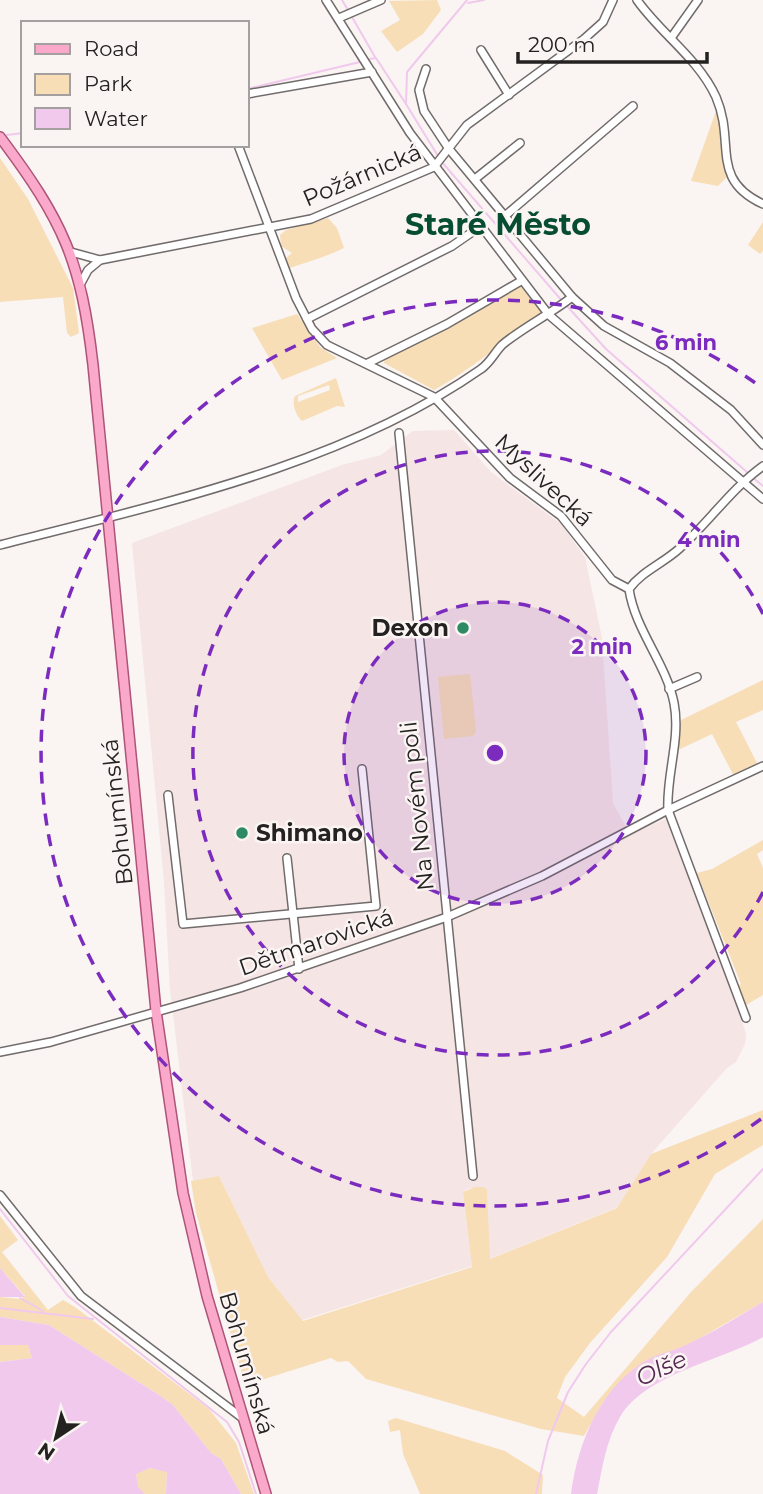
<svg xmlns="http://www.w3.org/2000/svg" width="763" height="1494" font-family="Montserrat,sans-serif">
<rect width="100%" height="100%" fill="#faf4f3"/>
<polygon fill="#f5e5e4" points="454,430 491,472 561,524 585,557 602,638 613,803 630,834 666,819 737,1005 746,1034 745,1044 736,1062 726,1069 651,1154 618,1207 489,1259 487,1190 469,1188 463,1192 472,1266 302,1320 268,1277 219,1176 193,1181 170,989 164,882 132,543 342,465 381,455 413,431"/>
<g fill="#f7deb7" fill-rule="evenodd">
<polygon points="437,0 441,10 423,34 397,52 381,31 400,20 389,1"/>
<polygon points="716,111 723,133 727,177 718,186 691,181"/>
<polygon points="0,158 28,199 73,288 79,333 71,337 67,333 63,297 0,302"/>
<path d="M328,218l9,10 7,20c-18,9 -37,14 -57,21l-2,-10 7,-6 -11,-7 -1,-11 6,-5z"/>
<polygon points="763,222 763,251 760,254 748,245"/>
<path d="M520,285l23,30c-38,24 -70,54 -109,75l-50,-27 1,-6z"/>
<polygon points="297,314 320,347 337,358 282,380 252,328"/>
<path d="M336,378l9,29 -8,-1 -35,15c-6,-5 -11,-18 -7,-25zM329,385l1,5 -32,12v-6z"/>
<polygon points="470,674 476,731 473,736 444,739 438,677"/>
<polygon points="763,680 763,710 736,722 758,765 735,778 712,734 678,750 681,720"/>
<polygon points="763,840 763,850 757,854 763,868 763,995 746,1005 737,986 741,984 697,873 712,869"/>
<polygon points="763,1110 763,1145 715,1174 667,1257 590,1343 565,1377 557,1398 584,1417 691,1292 763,1219 763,1302 688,1345 652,1358 603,1402 584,1436 541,1429 366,1379 348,1361 338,1362 331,1358 252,1383 243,1377 196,1213 191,1181 219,1176 268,1277 303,1321 472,1267 463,1192 475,1187 484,1187 487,1190 490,1259 617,1208 651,1154"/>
<polygon points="0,1216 18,1240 2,1252 48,1310 63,1300 75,1307 209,1409 236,1443 254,1494 241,1494 221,1459 211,1453 173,1405 159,1395 49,1325 0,1317 0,1297 20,1299 25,1296 0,1268"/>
<polygon points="20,1343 28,1345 32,1358 0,1362 0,1345"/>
<polygon points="396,1418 505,1451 543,1475 542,1494 420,1494 403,1454 400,1430 390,1432 388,1421"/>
<polygon points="150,1468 167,1471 166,1494 145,1494 137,1487 136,1473"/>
</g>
<g fill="#f0c9ed">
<polygon points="0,1268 25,1297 0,1297"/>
<path d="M763,1302v35c-42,24 -118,37 -143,80 -14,23 -18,52 -23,77h-26c7,-53 31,-112 82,-137 11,-5 24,-7 35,-13 26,-12 51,-28 75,-42z"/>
<polygon points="0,1317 49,1325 159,1395 173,1405 211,1453 221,1459 241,1494 166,1494 167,1472 150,1468 136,1474 138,1487 145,1494 0,1494 0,1362 32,1358 28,1345 0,1345"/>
</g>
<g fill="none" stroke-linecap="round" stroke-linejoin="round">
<g stroke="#f0c9ed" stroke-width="2">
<polyline points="342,0 348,10"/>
<polyline points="468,3 484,0"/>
<polyline points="352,17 375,57"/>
<polyline points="370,59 376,58 406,104"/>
<polyline points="247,89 360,62"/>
<polyline points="7,135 23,133"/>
<polyline points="438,156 406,104 407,72 467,0"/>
<polyline points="441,161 563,302"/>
<polyline points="567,306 606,349 748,473"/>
<polyline points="752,477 763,486"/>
<polyline points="0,1209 68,1296 227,1422 239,1442 256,1494"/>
<polyline points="20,1298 43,1311"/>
<polyline points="0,1308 93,1319"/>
<polyline points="536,1494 548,1441 568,1392 586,1364 611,1332 763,1169"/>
</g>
<defs>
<g id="minor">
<polyline points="326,0 410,133 549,315 763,499"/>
<path d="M637,0c24,34 61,58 79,97 20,46 -7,82 47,107"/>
<polyline points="339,18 381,0"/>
<polyline points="671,38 698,0"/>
<polyline points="481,50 509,95"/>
<polyline points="426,69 419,90 424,111 449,149 572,297 604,326 670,363 731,410 763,445"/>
<polyline points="247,94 372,72"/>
<polyline points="238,145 296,298 312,329 327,345 434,397 510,478 561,516 612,580 629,589"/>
<polyline points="475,179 520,143"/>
<polyline points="506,215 633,106"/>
<polyline points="71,252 100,260"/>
<polyline points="81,283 88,270 100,260 311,219 434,167 467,125 584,39 603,22 613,0"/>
<polyline points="307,319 452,246 481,226"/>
<polyline points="368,363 447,324 521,281"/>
<polyline points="399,433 473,1176"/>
<path d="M0,545c160,-41 344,-80 481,-176 9,-6 14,-17 21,-24 17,-15 50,-32 70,-48"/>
<polyline points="669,689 697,677"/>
<polyline points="168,795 183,924 376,906 362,769"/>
<polyline points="287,858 299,969"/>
<path d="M746,1018l-78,-208c-2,-35 13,-71 6,-107 -8,-40 -39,-73 -45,-114 13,-18 35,-26 51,-41 29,-26 51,-59 83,-82"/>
<polyline points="0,1052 51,1042 240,988 447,917 542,876 668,810 763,766"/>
<polyline points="0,1195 81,1296 241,1417"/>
</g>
<path id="major" d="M0,137c63,84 81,123 93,228l63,646 27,182 24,103 59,198"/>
</defs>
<use href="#minor" stroke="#716b6b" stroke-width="10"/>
<use href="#major" stroke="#ae5479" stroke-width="12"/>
<use href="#minor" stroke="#fff" stroke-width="7"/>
<use href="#major" stroke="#fba9cb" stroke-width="9"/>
</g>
<circle cx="495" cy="753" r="151" fill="#7b2cbf" fill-opacity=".12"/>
<g fill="none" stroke="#7b2cbf" stroke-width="3.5" stroke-dasharray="12 9">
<circle cx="495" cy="753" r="151"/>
<path d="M763 892A302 302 0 1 1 763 614"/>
<path d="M761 1119A453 453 0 1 1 761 387"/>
</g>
<g fill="#2d8a62" stroke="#faf4f3" stroke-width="2.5">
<circle cx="463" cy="628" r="7"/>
<circle cx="242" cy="833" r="7"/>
</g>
<g text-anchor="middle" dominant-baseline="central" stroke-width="5" stroke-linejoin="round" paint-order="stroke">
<g font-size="23" fill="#242121" stroke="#faf4f3">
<text transform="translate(362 175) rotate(-23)">Požárnická</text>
<text transform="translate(544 480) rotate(43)">Myslivecká</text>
<text transform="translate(417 806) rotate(-96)">Na Novém poli</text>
<text transform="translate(117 812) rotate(-96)">Bohumínská</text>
<text transform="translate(316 942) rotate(-19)">Dětmarovická</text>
<text transform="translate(247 1363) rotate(74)">Bohumínská</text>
</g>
<g font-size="23" font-weight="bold" fill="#242121" stroke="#faf4f3" text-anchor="end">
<text x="449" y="628">Dexon</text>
<text x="256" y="833" text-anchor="start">Shimano</text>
</g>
<g font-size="24" font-style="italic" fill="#562854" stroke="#faf4f3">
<text transform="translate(661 1368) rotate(-25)">Olše</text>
</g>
<g font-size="30" font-weight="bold" fill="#064d32" stroke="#faf4f3">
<text x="498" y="224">Staré Město</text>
</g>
</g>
<circle cx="495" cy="753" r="10" fill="#7b2cbf" stroke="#faf4f3" stroke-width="3.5"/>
<g font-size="21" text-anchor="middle" font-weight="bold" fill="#7b2cbf" stroke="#faf4f3" stroke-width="5" stroke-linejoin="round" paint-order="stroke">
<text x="686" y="350">6 min</text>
<text x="709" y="547">4 min</text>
<text x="602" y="654">2 min</text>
</g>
<rect x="21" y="21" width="228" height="126" fill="#faf4f3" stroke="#a4a09f" stroke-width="2"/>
<rect x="35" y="44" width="35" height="10" fill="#fba9cb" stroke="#a4a09f" stroke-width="2"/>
<text x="84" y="56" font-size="21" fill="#242121">Road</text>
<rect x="35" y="74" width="35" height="21" fill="#f7deb7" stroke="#a4a09f" stroke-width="2"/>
<text x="84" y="91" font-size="21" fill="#242121">Park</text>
<rect x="35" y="108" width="35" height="21" fill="#f0c9ed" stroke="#a4a09f" stroke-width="2"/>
<text x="84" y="126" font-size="21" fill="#242121">Water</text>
<g transform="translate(56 1438) rotate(215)" stroke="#faf4f3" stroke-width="5" paint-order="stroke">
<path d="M0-5L12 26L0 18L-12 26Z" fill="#242121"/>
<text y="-10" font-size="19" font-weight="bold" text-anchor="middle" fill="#242121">N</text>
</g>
<path d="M518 52v10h189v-10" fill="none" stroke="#242121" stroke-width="3.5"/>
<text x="528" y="52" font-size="21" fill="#242121" stroke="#faf4f3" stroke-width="5" paint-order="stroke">200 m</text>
</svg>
